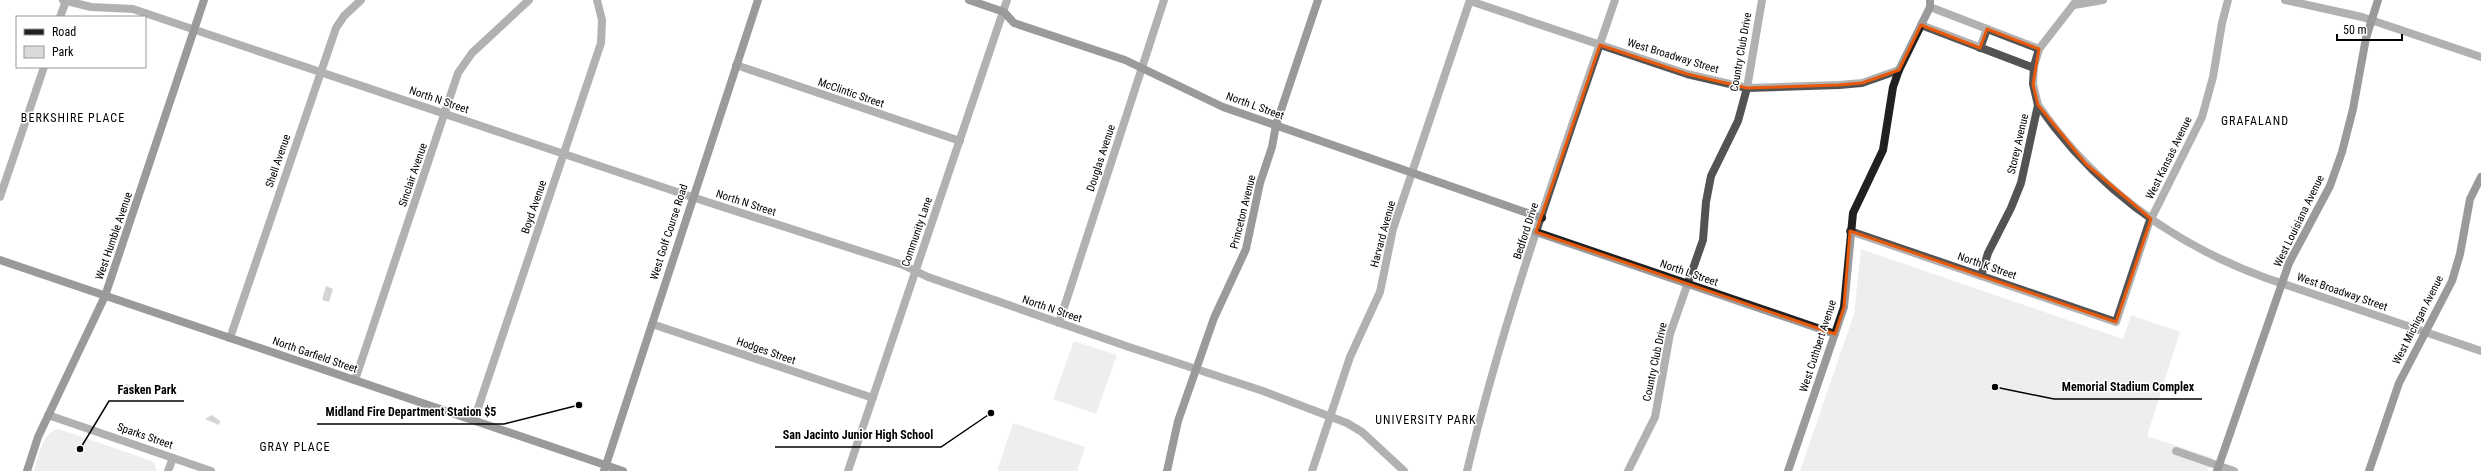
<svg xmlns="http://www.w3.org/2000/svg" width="2481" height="471" font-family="'Roboto Condensed',sans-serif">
<rect width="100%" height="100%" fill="#fff"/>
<g fill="#dadada">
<polygon points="1861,249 2123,339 2131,315 2180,332 2147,436 2213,458 2208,471 1800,471 1854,314"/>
<polygon points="1074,341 1117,355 1096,414 1053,399"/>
<polygon points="1013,423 1085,447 1077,471 997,471"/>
<path d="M59,429l90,31 5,3 3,8h-123c5,-14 8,-40 25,-42z"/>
</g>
<g fill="#a1a1a1">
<polygon points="326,286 333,289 329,302 322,300"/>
<polygon points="126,384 139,388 137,394 124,390"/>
<polygon points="212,415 220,421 219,425 205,419"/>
</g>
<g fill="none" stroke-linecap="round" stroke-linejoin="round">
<g stroke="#535353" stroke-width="8">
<polyline points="63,0 91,7 133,9 692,197 903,265 928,277 1129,347 1263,391 1347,423 1362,432 1404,471"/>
<polyline points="2285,0 2362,17 2481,57"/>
<polyline points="1470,1 1687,74 1747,88 1839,85 1862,83 1899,70"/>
<polyline points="2074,5 2103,0"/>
<polyline points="1930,7 2039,49"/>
<polyline points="60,17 66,1"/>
<polyline points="1921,25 2034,68"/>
<polyline points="1980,48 1987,29"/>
<polyline points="736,65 960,141"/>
<path d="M2038,105c57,82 135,139 228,173l215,73"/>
<polyline points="0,197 44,67"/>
<polyline points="1850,231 2116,322 2149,223 2202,117 2213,77 2222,23 2228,0"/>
<polyline points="1981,276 1988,253 2011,208 2021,183 2038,105 2033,84 2034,66 2039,49 2077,0"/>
<polyline points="1059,323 1164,0"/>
<polyline points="652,324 873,398"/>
<polyline points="230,338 336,28 344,16 361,0"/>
<polyline points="355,380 458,73 472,53 529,0"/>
<polyline points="48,415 211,471"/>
<polyline points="474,420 601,43 602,20 597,0"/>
<polyline points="2176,451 2234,471"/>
<polyline points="168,471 173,458"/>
<polyline points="848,471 1007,0"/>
<polyline points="1312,471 1350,357 1380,292 1393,229 1470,0"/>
<path d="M1467,471c38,-160 95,-315 148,-471"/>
<polyline points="1628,471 1655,417 1670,334 1703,240 1706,202 1711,176 1738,121 1747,88 1762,0"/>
</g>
<g stroke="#202020" stroke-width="8">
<polyline points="969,0 1004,12 1014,23 1125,60 1223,107 1542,218"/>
<polyline points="1536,232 1835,334"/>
<polyline points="0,260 623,471"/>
<polyline points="27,471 38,437 105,296 204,0"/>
<polyline points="604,471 758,0"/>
<polyline points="1167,471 1178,421 1214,318 1246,249 1260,183 1272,147 1276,125 1318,0"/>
<polyline points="1788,471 1844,307 1853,213 1883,150 1893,87 1899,70 1930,7 1930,0"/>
<polyline points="2217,471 2289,263 2330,186 2342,152 2353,109 2366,38 2378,0"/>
<polyline points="2369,471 2399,383 2452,281 2460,254 2470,199 2481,177"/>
</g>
</g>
<path d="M0 0H2481V471H0ZM1921,25l59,23 7,-19 52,20 -6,35 5,21 48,59 65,55 -35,103 -266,-91 -6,76 -9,27 -299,-102 64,-187 87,29 60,14 92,-3 23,-2 37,-13z" fill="#fff" fill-opacity=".55" fill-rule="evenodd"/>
<path fill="none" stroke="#e8590c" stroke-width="3" stroke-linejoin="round" d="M1921,25l59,23 7,-19 52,20 -6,35 5,21 48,59 65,55 -35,103 -266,-91 -6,76 -9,27 -299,-102 64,-187 87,29 60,14 92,-3 23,-2 37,-13z"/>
<g text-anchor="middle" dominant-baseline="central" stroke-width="3" stroke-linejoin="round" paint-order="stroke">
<g font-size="11" fill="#000" stroke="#fff">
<text transform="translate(1741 52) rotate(-80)">Country Club Drive</text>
<text transform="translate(1673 56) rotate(17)">West Broadway Street</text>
<text transform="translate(851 93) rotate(19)">McClintic Street</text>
<text transform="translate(439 100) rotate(19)">North N Street</text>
<text transform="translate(1255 106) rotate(20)">North L Street</text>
<text transform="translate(2018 144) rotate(-77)">Storey Avenue</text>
<text transform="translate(1101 158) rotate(-72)">Douglas Avenue</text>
<text transform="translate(2169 158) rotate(-64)">West Kansas Avenue</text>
<text transform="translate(278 161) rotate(-71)">Shell Avenue</text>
<text transform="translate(413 175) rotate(-71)">Sinclair Avenue</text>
<text transform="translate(746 203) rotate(18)">North N Street</text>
<text transform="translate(534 207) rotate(-71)">Boyd Avenue</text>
<text transform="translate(1243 212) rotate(-76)">Princeton Avenue</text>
<text transform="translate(2299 221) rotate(-64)">West Louisiana Avenue</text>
<text transform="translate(1526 231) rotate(-72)">Bedford Drive</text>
<text transform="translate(669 232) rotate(-72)">West Golf Course Road</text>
<text transform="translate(917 232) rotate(-71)">Community Lane</text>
<text transform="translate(1383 234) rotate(-75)">Harvard Avenue</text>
<text transform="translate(114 236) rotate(-71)">West Humble Avenue</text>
<text transform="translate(1987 266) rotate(19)">North K Street</text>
<text transform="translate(1689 273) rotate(19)">North L Street</text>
<text transform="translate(2342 292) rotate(19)">West Broadway Street</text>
<text transform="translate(1052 309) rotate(19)">North N Street</text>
<text transform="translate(2418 320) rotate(-63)">West Michigan Avenue</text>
<text transform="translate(1818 346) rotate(-72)">West Cuthbert Avenue</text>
<text transform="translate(766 351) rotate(19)">Hodges Street</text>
<text transform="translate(315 355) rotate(19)">North Garfield Street</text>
<text transform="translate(1655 362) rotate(-78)">Country Club Drive</text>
<text transform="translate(145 436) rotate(19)">Sparks Street</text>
</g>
<g font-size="12" letter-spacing="1" fill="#000" stroke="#fff">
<text x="73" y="118">BERKSHIRE PLACE</text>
<text x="2255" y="121">GRAFALAND</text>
<text x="1426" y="420">UNIVERSITY PARK</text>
<text x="295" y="447">GRAY PLACE</text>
</g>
</g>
<path fill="none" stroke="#000" stroke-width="1.5" d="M1995 387L2054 399H2202M80 449L109 401H184M579 405L504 424H317M991 413L941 447H775"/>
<g fill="#000" stroke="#fff" stroke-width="1.5">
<circle cx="1995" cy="387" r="4"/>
<circle cx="80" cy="449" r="4"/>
<circle cx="579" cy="405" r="4"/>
<circle cx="991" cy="413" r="4"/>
</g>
<g font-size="12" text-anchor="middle" font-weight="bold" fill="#000" stroke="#fff" stroke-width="3" stroke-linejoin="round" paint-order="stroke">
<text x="2128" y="391">Memorial Stadium Complex</text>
<text x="147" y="394">Fasken Park</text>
<text x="411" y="416">Midland Fire Department Station $5</text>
<text x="858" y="439">San Jacinto Junior High School</text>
</g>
<rect x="16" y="16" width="130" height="52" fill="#ffffff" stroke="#999999"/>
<rect x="24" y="29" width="20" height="6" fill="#202020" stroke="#999999"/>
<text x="52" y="36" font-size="12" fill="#000000">Road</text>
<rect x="24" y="46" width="20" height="12" fill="#dadada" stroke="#999999"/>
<text x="52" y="56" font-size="12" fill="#000000">Park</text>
<path d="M2337 34v6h65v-6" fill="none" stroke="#000000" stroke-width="2"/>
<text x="2343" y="34" font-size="12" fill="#000000" stroke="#ffffff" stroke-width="3" paint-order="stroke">50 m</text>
</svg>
